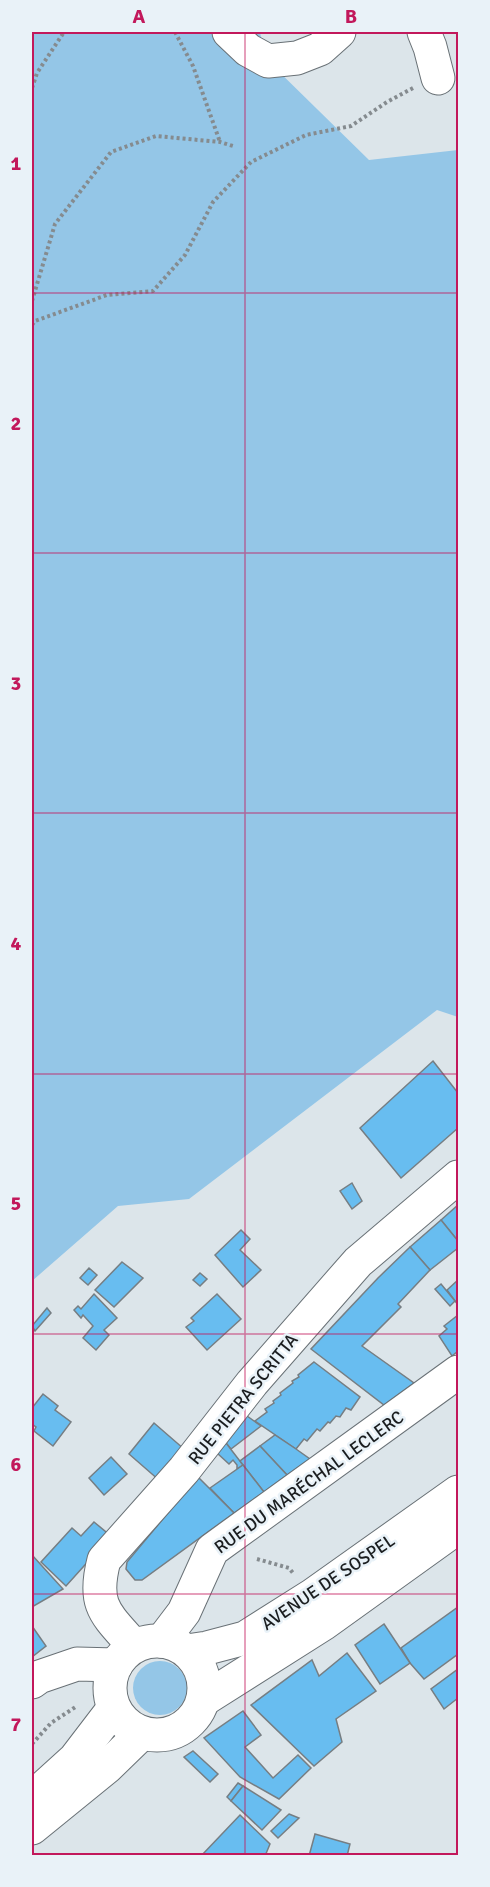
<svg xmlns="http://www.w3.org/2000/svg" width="490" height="1887" font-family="Signika,sans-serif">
<rect width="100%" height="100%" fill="#dce5ea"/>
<g fill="#94c6e7">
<polygon points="32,32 260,32 265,58 369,160 458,150 458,1017 437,1010 189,1199 118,1206 32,1281"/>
<circle cx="160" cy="1688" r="27"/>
</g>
<g fill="#68bdf0" stroke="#767e83" stroke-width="1.5">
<polygon points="433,1061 458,1093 458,1128 401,1178 360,1128"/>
<polygon points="352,1183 362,1201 352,1209 340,1191"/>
<polygon points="458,1205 458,1241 441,1220"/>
<polygon points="441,1220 458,1241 458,1248 430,1270 410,1247"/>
<polygon points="241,1230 250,1239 240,1250 261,1270 243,1287 215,1255"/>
<polygon points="410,1247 430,1270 398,1304 401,1307 362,1346 414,1383 384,1405 311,1349 378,1278"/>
<polygon points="122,1262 143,1278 114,1307 95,1290"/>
<polygon points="89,1268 97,1275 88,1285 80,1278"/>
<polygon points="200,1273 207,1279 200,1286 193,1280"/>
<polygon points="458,1280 458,1305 447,1290"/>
<polygon points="441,1284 455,1301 450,1306 435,1289"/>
<polygon points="94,1294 117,1318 104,1330 109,1335 96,1350 83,1338 93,1326 83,1315 81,1318 74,1310 78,1306 81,1309"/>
<polygon points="217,1294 241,1319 207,1350 186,1327 194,1321 191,1318"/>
<polygon points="47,1308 51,1313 35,1331 32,1326"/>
<polygon points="458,1315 458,1351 452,1356 439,1336 447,1329 444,1326"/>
<polygon points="314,1362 360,1397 351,1410 346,1408 340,1417 336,1416 330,1423 328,1422 320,1431 317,1429 307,1441 304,1439 296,1449 255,1421 267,1412 265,1409 274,1403 273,1401 281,1395 280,1393 293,1383 292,1381 299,1377 298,1375"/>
<polygon points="43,1394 58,1406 55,1410 71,1422 53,1446 34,1431 36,1427 32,1424 32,1408"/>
<polygon points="247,1416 261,1426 231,1449 226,1443"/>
<polygon points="154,1423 184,1449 160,1481 129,1454"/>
<polygon points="275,1435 296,1449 310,1459 287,1475 260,1446"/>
<polygon points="226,1443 243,1465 237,1469 237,1465 233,1460 229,1464 217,1453"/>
<polygon points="260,1446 287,1475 264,1492 240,1461"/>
<polygon points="111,1457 127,1474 104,1495 89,1478"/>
<polygon points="243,1465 264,1492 234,1513 210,1488"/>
<polygon points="198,1477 234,1513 142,1580 135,1580 126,1569 127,1562"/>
<polygon points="94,1522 111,1536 66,1586 41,1562 72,1528 81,1536"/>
<polygon points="32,1555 63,1589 32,1607"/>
<polygon points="458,1607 458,1654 424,1679 410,1663 401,1648"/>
<polygon points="384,1624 410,1663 380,1684 355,1645"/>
<polygon points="32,1626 46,1646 32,1657"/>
<polygon points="347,1653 376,1691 336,1719 342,1742 314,1766 251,1705 312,1660 319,1676"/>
<polygon points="458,1669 458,1698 444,1709 431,1689"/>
<polygon points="243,1711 261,1735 245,1747 273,1778 298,1755 311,1768 279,1799 240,1777 204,1738"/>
<polygon points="193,1751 218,1774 210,1782 184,1757"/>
<polygon points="238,1783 243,1786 231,1801 227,1797"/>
<polygon points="243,1786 281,1810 262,1830 231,1801"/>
<polygon points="289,1814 299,1818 278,1838 271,1831"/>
<polygon points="240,1815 270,1844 265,1856 201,1856"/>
<polygon points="315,1834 350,1844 347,1856 309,1856"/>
</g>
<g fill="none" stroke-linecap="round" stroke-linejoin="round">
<defs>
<g id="minor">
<polyline points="229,32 248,50 268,61 297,58 320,49 339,32"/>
<polyline points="424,32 430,47 438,78"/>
<polyline points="162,1641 184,1612 212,1550 458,1372"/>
<path d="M134,1646c-28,-32 -42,-40 -30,-86l80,-90 68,-87 106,-121 100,-85"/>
<polyline points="32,1682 39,1677 77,1664 116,1665"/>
</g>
<g id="major">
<circle cx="157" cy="1688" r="47"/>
<polyline points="187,1651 207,1648 245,1638 313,1595 458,1492"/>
<polyline points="203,1700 323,1624 458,1527"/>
<polyline points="32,1798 75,1759 114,1708"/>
<polyline points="32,1828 107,1767 142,1733"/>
</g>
</defs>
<use href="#minor" stroke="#697176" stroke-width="35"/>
<use href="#major" stroke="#697176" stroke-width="35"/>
<g stroke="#858b8f" stroke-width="4" stroke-dasharray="3 3" stroke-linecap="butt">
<polyline points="175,32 193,66 220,142"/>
<polyline points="32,88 37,73 64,32"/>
<polyline points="32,301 55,224 111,152 156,136 220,142 233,146"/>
<polyline points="32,325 35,321 107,295 153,291 185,255 213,202 251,162 306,135 351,126 387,102 413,88"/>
<polyline points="257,1559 289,1568 293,1573"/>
<polyline points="32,1744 51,1723 77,1706"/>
</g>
<use href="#minor" stroke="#fff" stroke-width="33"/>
<use href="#major" stroke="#fff" stroke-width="33"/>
</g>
<path fill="none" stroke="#c2185b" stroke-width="1.5" stroke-opacity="0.55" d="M245,32v1824M32,293h426M32,553h426M32,813h426M32,1074h426M32,1334h426M32,1594h426"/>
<g text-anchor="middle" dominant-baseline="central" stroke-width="5" stroke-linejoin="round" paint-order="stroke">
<g font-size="18" fill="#1a1d1f" stroke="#e9f2f8">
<text transform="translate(243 1399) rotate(-51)">RUE PIETRA SCRITTA</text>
<text transform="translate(309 1482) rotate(-36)">RUE DU MARÉCHAL LECLERC</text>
<text transform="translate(328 1582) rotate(-34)">AVENUE DE SOSPEL</text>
</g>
</g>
<rect width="490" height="1887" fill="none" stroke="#e9f2f8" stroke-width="66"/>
<rect x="33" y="33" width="424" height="1821" fill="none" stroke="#c2185b" stroke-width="2"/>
<g font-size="20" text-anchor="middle" font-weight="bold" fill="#c2185b">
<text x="139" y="23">A</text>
<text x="351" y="23">B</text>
<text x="16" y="170">1</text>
<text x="16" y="430">2</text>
<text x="16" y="690">3</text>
<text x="16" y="950">4</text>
<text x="16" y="1210">5</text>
<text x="16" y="1471">6</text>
<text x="16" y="1731">7</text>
</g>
</svg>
